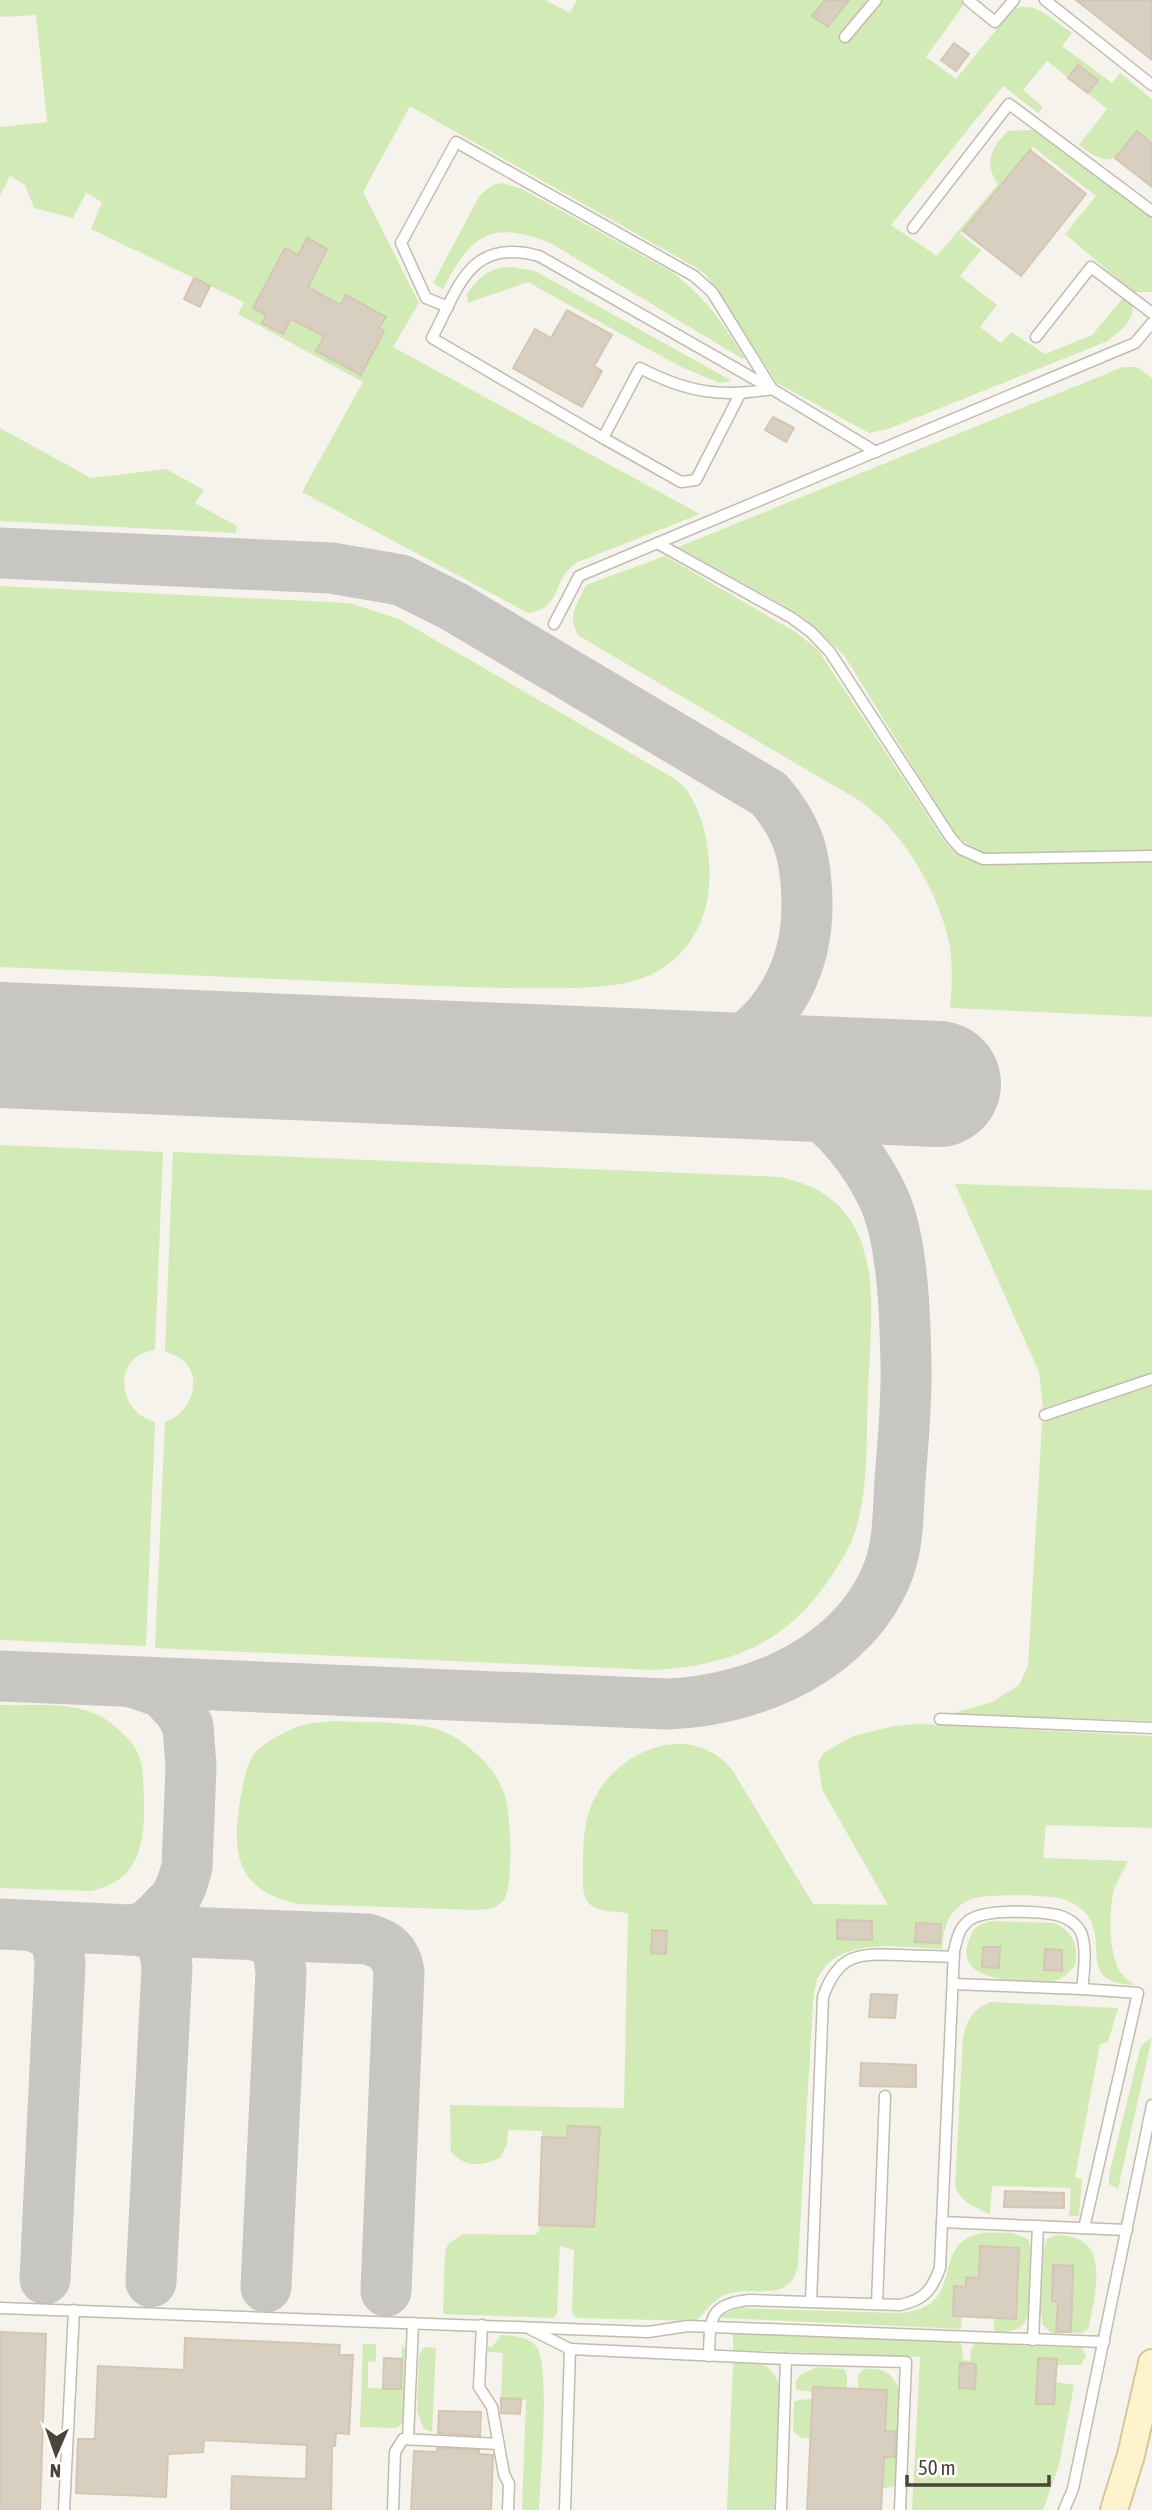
<svg xmlns="http://www.w3.org/2000/svg" width="1152" height="2510" font-family="'Asap Condensed',sans-serif">
<rect width="100%" height="100%" fill="#f6f3ec"/>
<g fill="#d2eab5">
<path d="M0,0h545l25,13 7,-13h383l5,3 -39,54 30,22 57,-70c22,-9 41,12 59,24l-10,13 50,37 8,-10 32,26v45l-15,-12c-24,29 -24,38 -58,13l28,-36 -60,-48 -24,29 20,17 -5,6 -35,-27 -112,139 46,31 61,-72c-15,-21 -6,-38 10,-53l24,-1 11,5 109,81v76h-19l-68,-58 31,-38 -63,-49 -73,87 21,16 -21,26 37,29 -17,22 21,16 10,-11 34,22 47,-19 32,-38 8,6c4,18 -11,26 -24,38l-220,88 -19,4 -92,-50 -65,-100 -7,-9 -10,-7 -285,-161 -47,86 56,111 -26,44 307,167 -122,48c-27,16 -14,47 -50,51l-226,-121 61,-110 -125,-68 6,-12 -153,-73 11,-27 -16,-9 -13,25 -39,-10 -9,-23 -15,-9 -10,20v-69l47,-5 -11,-107 -33,2 -3,-2z"/>
<path d="M502,183l20,6 150,83c35,27 48,48 72,85l-1,2 -191,-115c-60,-25 -81,-10 -109,45l-10,-6 47,-88 13,-10z"/>
<path d="M512,267l23,4 197,110 -12,2 -41,-17 -151,-84 -60,21 -1,-9c13,-18 22,-27 45,-27z"/>
<polygon points="1123,367 1137,367 1152,378 1152,850 983,854 956,836 844,655 801,615 678,547"/>
<polygon points="0,428 91,478 166,469 204,490 195,503 237,526 236,533 0,521"/>
<path d="M665,556l132,77 21,17 127,192c13,15 24,19 44,21l163,-2v156l-202,-9c2,-21 3,-45 -1,-66 -8,-39 -33,-86 -60,-115 -9,-10 -19,-18 -29,-26l-281,-165c-13,-20 -2,-31 7,-51z"/>
<path d="M0,586l349,17 50,16 271,157c5,4 12,8 16,13 19,27 25,64 23,96 -2,41 -27,79 -66,93 -24,9 -48,9 -73,10 -53,1 -106,-1 -158,-3 -138,-6 -275,-12 -412,-18z"/>
<path d="M0,1145l163,7 -8,198c-43,5 -39,62 0,72l-9,224 -146,-6z"/>
<path d="M173,1152l607,25c111,23 91,128 88,215 -2,44 1,94 -12,137 -6,19 -17,36 -28,52 -43,63 -98,84 -172,89l-501,-22 10,-226c23,-7 39,-40 20,-60 -5,-5 -13,-8 -20,-11z"/>
<polygon points="955,1184 1152,1190 1152,1721 950,1714 992,1702 1019,1685 1028,1666 1042,1423 1122,1396 1117,1385 1043,1408 1039,1372"/>
<path d="M0,1705c32,1 73,-4 102,12 10,6 25,19 32,29 10,16 9,34 10,52 1,43 -3,83 -53,93l-91,-3z"/>
<path d="M333,1721c30,2 91,-1 116,13 17,9 36,26 47,42 3,6 7,14 9,20 6,16 9,93 -2,105 -6,7 -15,8 -24,9l-182,-6c-59,-14 -66,-48 -57,-103 3,-15 5,-34 14,-47 9,-12 32,-23 46,-28 10,-4 22,-3 33,-5z"/>
<path d="M919,1724l233,12v92l-106,-3 -3,33 85,3c-4,8 -9,17 -13,26 -7,20 -7,70 7,87 3,4 9,8 13,11 -61,-2 -24,-43 -50,-73 -4,-4 -14,-10 -19,-12 -13,-6 -77,-6 -91,-2 -6,1 -15,7 -19,11 -11,11 -13,25 -14,40 -39,-1 -105,-15 -125,31 -2,6 -3,15 -4,22l-15,261c-5,43 -47,21 -73,32 -11,4 -21,18 -29,26l-119,-3 -5,-5 2,-63 -14,-4 -3,67 -3,5 -111,-4 2,-63 4,-8 15,-9 71,1 4,-4 3,-100 -34,-1 -1,14 -7,14c-19,8 -34,10 -49,-6l-1,-47 174,3 4,-195c-11,-2 -26,0 -36,-7 -11,-8 -9,-23 -9,-35 0,-25 0,-51 12,-74 27,-50 99,-76 138,-26l80,133 75,1 -66,-116 -4,-26 5,-10 30,-17 41,-10z"/>
<path d="M992,1921l63,2c18,9 24,22 20,42 -6,8 -12,14 -21,16 -9,2 -19,0 -28,0 -25,-1 -71,-4 -57,-41 4,-13 11,-17 23,-19z"/>
<path d="M991,2002l127,6 -10,34 -8,2 -25,133 7,2 -3,37h-10l2,-28 -79,-2 -2,28c-16,-7 -28,-11 -35,-28l8,-149c5,-19 10,-28 28,-35z"/>
<polygon points="1152,2038 1118,2189 1109,2184 1109,2175 1140,2049 1144,2043"/>
<path d="M1012,2233l16,6 3,10 -3,65c-5,18 -17,18 -34,18v-14l-32,-2 -1,13 -239,-11 1,-4 16,-6 159,5c70,-4 32,-63 76,-78 11,-4 25,-2 38,-2z"/>
<path d="M1056,2235c57,0 39,56 33,93l-7,5h-31l-8,-8 -2,-14 2,-60 4,-12z"/>
<polygon points="733,2334 959,2342 962,2346 963,2360 970,2361 971,2349 975,2343 1082,2348 1086,2356 1081,2365 1056,2365 1056,2382 1074,2385 1059,2465 1043,2510 912,2510 920,2357 733,2350"/>
<path d="M501,2335c12,1 26,1 35,11 15,16 4,137 3,164h-17l4,-110 -25,-2 2,-45 -15,-1v-5h4z"/>
<polygon points="363,2344 376,2344 376,2361 368,2362 368,2388 401,2389 402,2345 405,2349 404,2421 397,2428 360,2427"/>
<polygon points="424,2347 436,2348 432,2432 424,2429 417,2411 419,2355"/>
<path d="M733,2363c24,0 38,-3 47,23l-6,124h-47z"/>
<polygon points="818,2367 844,2369 847,2375 847,2388 813,2387 812,2392 797,2390 795,2382 801,2374"/>
<path d="M863,2369c19,-1 29,2 36,21l-4,95 -2,2 -10,1 4,-98 -29,-1v-14z"/>
<polygon points="812,2399 811,2438 801,2438 793,2431 794,2402 798,2400"/>
</g>
<g fill="none" stroke-linecap="round" stroke-linejoin="round">
<g stroke="#c8c6c3" stroke-width="51">
<path d="M0,553l331,15 70,12 52,26 316,188c30,35 37,62 38,108 1,60 -25,116 -79,147 -14,8 -28,15 -44,19 -10,2 -21,3 -32,4"/>
<path d="M0,1676l667,28c89,-3 189,-47 222,-135 10,-28 9,-60 11,-89 3,-39 7,-78 6,-116 -1,-48 -3,-125 -23,-167 -16,-34 -45,-73 -78,-92 -21,-12 -45,-20 -68,-29"/>
<polyline points="0,1924 130,1930 145,1927 156,1918 176,1897 182,1884 187,1867 191,1767 188,1726 179,1710 162,1692 132,1682"/>
<path d="M32,1926c23,8 26,14 28,38l-15,315"/>
<path d="M130,1930l237,9c19,5 29,13 32,33l-13,319"/>
<path d="M138,1930c24,6 26,15 29,37l-16,315"/>
<path d="M253,1935c24,5 25,14 28,37l-15,315"/>
</g>
<polyline stroke="#c8c6c3" stroke-width="126" points="0,1045 938,1084"/>
</g>
<g fill="#d8cfc1" stroke="#d3c7b4" stroke-width="2">
<polygon points="825,0 849,0 828,27 812,16"/>
<polygon points="1076,0 1152,0 1152,60"/>
<polygon points="954,43 969,54 956,71 941,60"/>
<polygon points="1078,65 1098,80 1088,93 1068,78"/>
<polygon points="1137,131 1152,144 1152,187 1115,158"/>
<polygon points="1030,150 1086,194 1021,276 963,231"/>
<polygon points="307,238 327,249 308,287 340,305 346,295 386,317 379,328 384,331 361,375 316,351 324,336 291,319 283,334 262,323 266,315 253,308 285,248 298,255"/>
<polygon points="194,278 210,286 200,307 184,299"/>
<polygon points="567,310 612,335 594,366 602,371 582,407 513,368 535,329 551,338"/>
<polygon points="773,417 794,428 786,442 765,430"/>
<polygon points="837,1920 872,1921 872,1940 837,1939"/>
<polygon points="916,1923 941,1924 940,1943 915,1942"/>
<polygon points="652,1930 667,1931 666,1954 651,1953"/>
<polygon points="983,1947 1000,1947 999,1968 982,1967"/>
<polygon points="1045,1949 1062,1950 1062,1971 1044,1970"/>
<polygon points="871,1994 897,1995 895,2018 869,2017"/>
<polygon points="861,2063 916,2065 916,2087 860,2086"/>
<polygon points="568,2126 600,2127 594,2227 539,2225 542,2137 567,2138"/>
<polygon points="1005,2191 1064,2193 1064,2208 1004,2207"/>
<polygon points="980,2246 1019,2248 1016,2319 953,2316 954,2286 966,2287 966,2277 979,2278"/>
<polygon points="1053,2265 1073,2266 1071,2332 1056,2332 1058,2302 1052,2301"/>
<polygon points="0,2332 46,2334 40,2510 0,2510"/>
<polygon points="185,2338 340,2345 339,2355 353,2355 349,2434 336,2433 335,2446 332,2446 331,2510 231,2510 232,2476 306,2479 307,2445 204,2440 203,2452 168,2454 166,2497 76,2493 78,2439 95,2439 98,2366 184,2370"/>
<polygon points="384,2358 402,2359 401,2389 383,2389"/>
<polygon points="1038,2358 1057,2359 1054,2404 1036,2404"/>
<polygon points="960,2363 976,2364 975,2389 959,2388"/>
<polygon points="813,2387 887,2390 885,2431 896,2432 895,2457 884,2457 881,2510 807,2510"/>
<polygon points="501,2398 521,2399 520,2414 501,2413"/>
<polygon points="439,2411 481,2412 480,2436 438,2433"/>
<polygon points="437,2448 479,2450 479,2454 493,2455 491,2510 411,2510 414,2451 437,2452"/>
</g>
<g fill="none" stroke-linecap="round" stroke-linejoin="round">
<defs>
<g id="lane">
<polyline points="968,0 995,22 1014,0"/>
<polyline points="1045,0 1152,85"/>
<polyline points="845,37 876,0"/>
<polyline points="913,228 1009,104 1152,211"/>
<path d="M448,307l-22,-9 -25,-55 55,-101 238,134 18,16 60,97c-52,9 -86,3 -132,-21l-37,70 -171,-100c27,-51 37,-101 107,-82l233,133 104,63"/>
<polyline points="1036,337 1091,267 1152,313"/>
<polyline points="603,438 681,482 696,480 740,394"/>
<polyline points="657,543 792,618 811,632 830,652 951,838 961,849 983,859 1152,856"/>
<polyline points="554,624 579,576 1135,343 1152,323"/>
<polyline points="1045,1415 1152,1379"/>
<polyline points="940,1719 1152,1728"/>
<polyline points="1082,1989 1138,1993 1084,2228"/>
<polyline points="942,2222 1127,2230"/>
<path d="M811,2302l12,-305c15,-43 35,-44 76,-42 19,1 37,1 55,2"/>
<polyline points="877,2304 885,2096"/>
<polyline points="0,2308 648,2332 688,2326 1104,2342"/>
<polyline points="482,2325 479,2387 492,2407 504,2474 509,2484 508,2510"/>
<polyline points="530,2329 570,2349"/>
<polyline points="1033,2340 1038,2226"/>
<path d="M709,2356c1,-36 -1,-52 40,-56l151,5c24,-5 32,-15 40,-37l14,-317c3,-11 4,-21 13,-29 14,-14 71,-11 90,-7 10,2 22,10 25,20 5,15 2,39 0,54l-129,-5"/>
<polyline points="408,2439 413,2323"/>
<polyline points="64,2510 74,2310"/>
<polyline points="393,2510 395,2452 403,2439 498,2444"/>
<polyline points="565,2510 570,2349 786,2359"/>
<polyline points="781,2510 786,2359 906,2362 900,2510"/>
<polyline points="1064,2510 1073,2489 1152,2105"/>
</g>
<polyline id="secondary" points="1114,2510 1131,2455 1152,2363"/>
</defs>
<use href="#lane" stroke="#c2bbae" stroke-width="13"/>
<use href="#secondary" stroke="#d6c79b" stroke-width="30"/>
<use href="#lane" stroke="#fff" stroke-width="10"/>
<use href="#secondary" stroke="#fff3cd" stroke-width="26"/>
</g>
<g transform="translate(56 2454) rotate(182)" stroke="#ffffff" stroke-width="5" paint-order="stroke">
<path d="M0-5L12 26L0 18L-12 26Z" fill="#4b4439"/>
<text y="-10" font-size="19" font-weight="bold" text-anchor="middle" fill="#4b4439">N</text>
</g>
<path d="M907 2475v10h142v-10" fill="none" stroke="#4b4439" stroke-width="3.5"/>
<text x="918" y="2475" font-size="21" fill="#4b4439" stroke="#ffffff" stroke-width="5" paint-order="stroke">50 m</text>
</svg>
